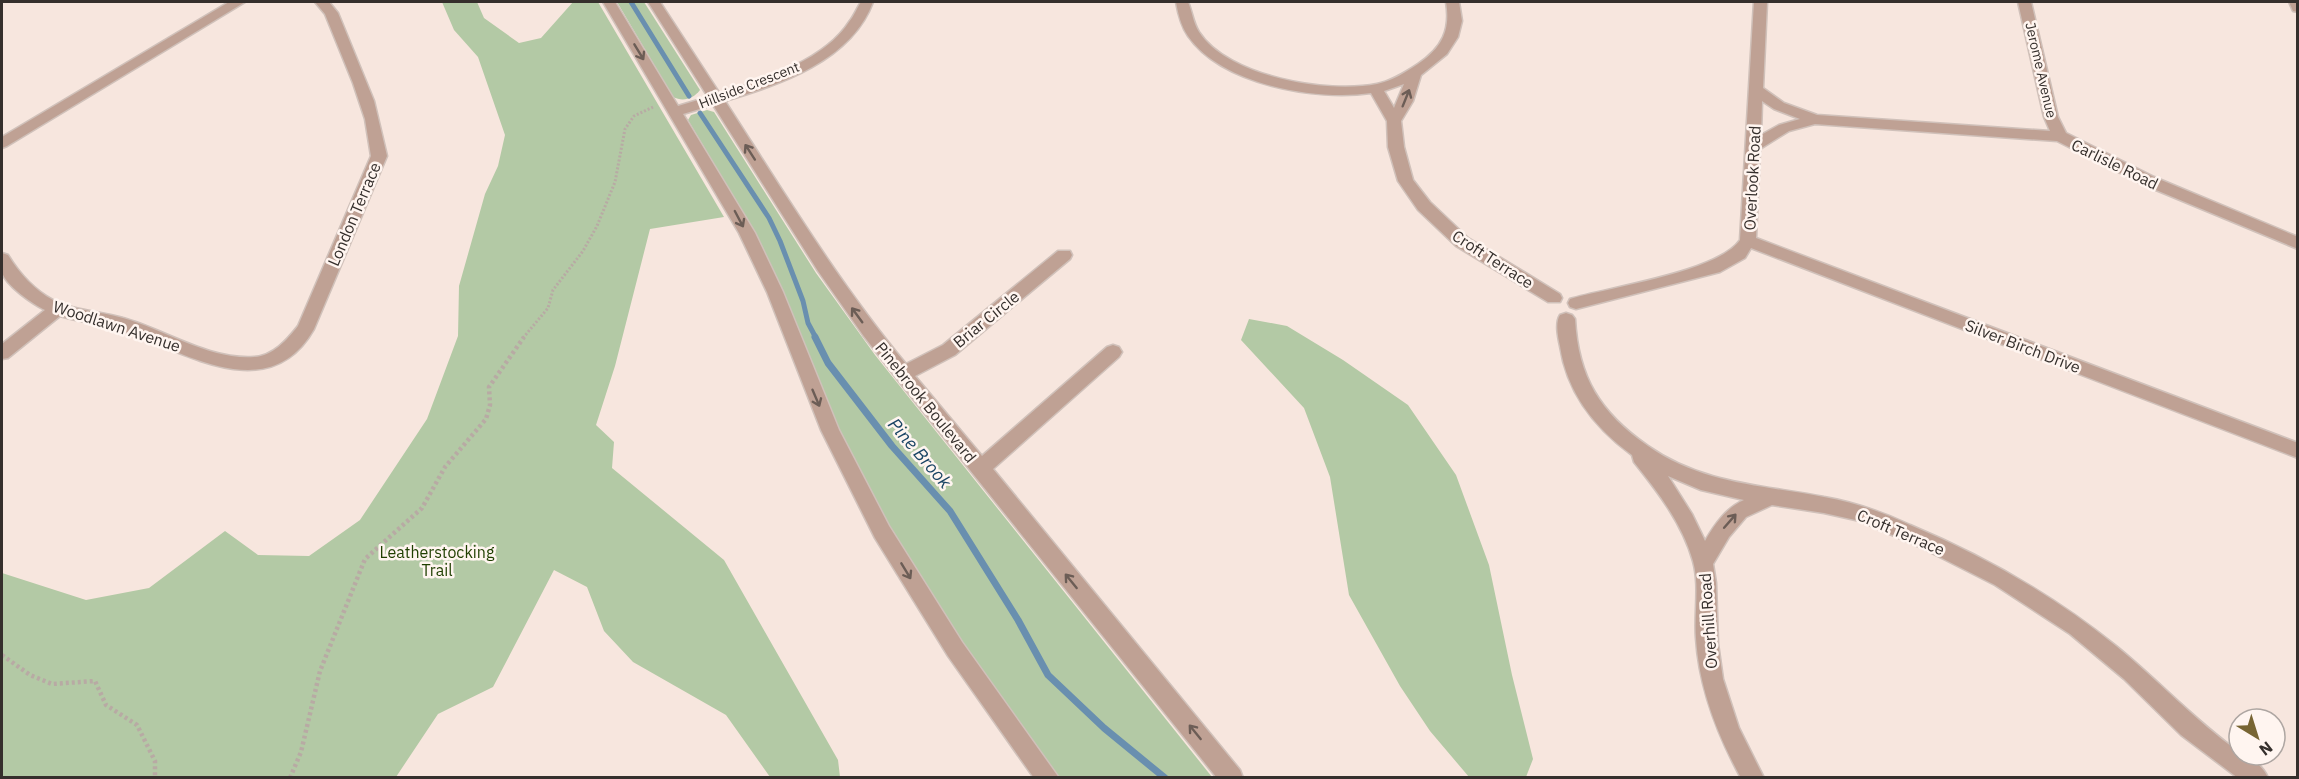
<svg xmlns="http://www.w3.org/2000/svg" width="2299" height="779" font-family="'IBM Plex Sans',sans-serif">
<rect width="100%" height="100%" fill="#f7e6de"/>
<g fill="#b3c9a5">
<polygon points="442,2 477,2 484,18 519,43 541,38 573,2 598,2 724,217 650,229 615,366 596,425 614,442 612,468 724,560 838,760 840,777 770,777 726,715 633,662 604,631 587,587 554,570 493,687 438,714 396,777 2,777 2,573 86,600 149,588 225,531 258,555 309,556 360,520 427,419 458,336 459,286 485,194 498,166 505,135 478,57 454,30"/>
<path d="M617,2h27l56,88c-7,9 -17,12 -27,7z"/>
<polygon points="707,110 714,112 816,273 875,355 1212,777 1058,777 961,643 854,471 758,238 688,120 691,115"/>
<polygon points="1249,319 1287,326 1343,360 1408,405 1456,475 1489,565 1512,675 1533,759 1526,777 1469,777 1430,731 1400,686 1349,595 1330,477 1304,408 1241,340"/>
</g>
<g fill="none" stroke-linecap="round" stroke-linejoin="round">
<g stroke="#698faf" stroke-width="5">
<polyline points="631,2 689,96"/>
<polyline points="700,113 769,218 780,241 803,301 808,323 816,338"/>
</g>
<polyline stroke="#698faf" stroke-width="7" points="815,337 828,363 892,446 950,511 1018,620 1048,675 1104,728 1165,778"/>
<defs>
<g id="minor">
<polygon points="229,2 245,2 7,146 2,148 2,137"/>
<path d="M315,2h14l9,11 36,88 13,55 -73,173c-43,76 -123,27 -182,5 -23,-9 -48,-11 -72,-18l-52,42 -6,1v-15l43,-34c-12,-6 -39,-24 -43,-38 -2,-5 -1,-14 0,-19l6,2c11,18 26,35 45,45 21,11 47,11 70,18 43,12 86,42 131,39 19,-1 33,-17 44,-31l73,-170 -6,-37 -12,-36 -28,-69z"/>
<path d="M603,2h12l63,104 30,-9 -60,-95h12l60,92c42,-14 104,-33 129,-72 5,-6 8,-14 12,-20h12c-22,59 -92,82 -148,99 58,90 113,181 181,263l37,-19 115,-94h12l2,4 -2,4 -115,96 -40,21 67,80 125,-109 6,-2 6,2 3,5 -3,5 -126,112 247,301 3,8h-26l-320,-399 -34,-44 -45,-64 -105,-166 -30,9 72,119 28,59 56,138 50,96 73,116 97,136h-25l-86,-122 -73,-118 -54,-108 -54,-138 -28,-59z"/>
<path d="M1176,2h12c4,9 5,21 11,30 29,45 129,62 178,52 15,-3 29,-12 41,-20 24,-16 33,-34 28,-62h13l3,19 -4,16 -11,17 -26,21 -8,26 -12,20 3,26 9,33 17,22 38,36 92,56 2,4 -2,4h-12l-92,-56 -38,-36 -20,-29 -10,-34 -1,-26 -16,-28c-55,8 -149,-8 -183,-57 -7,-10 -10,-23 -12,-34zM1404,84l-10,24 -10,-17z"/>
<path d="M1754,2h13l-4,86 21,15 33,12 233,16 -6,-14 -26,-115h13l27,115 8,16 88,44 144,60v12l-154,-64 -87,-44 -242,-17 -26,7 -29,18 -4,89 542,205v15l-547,-210 -6,10 -25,14 -144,37 -6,-2 -2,-4 2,-4c40,-12 148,-27 170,-59zM1762,101l12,8 26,10 -21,6 -18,10z"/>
<polygon points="2289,2 2298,2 2298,12 2293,11"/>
<path d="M1566,313l6,2 3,4c3,58 25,94 73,127 54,38 114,39 176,51 30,5 58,15 86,28 74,31 143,70 206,121 42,34 78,74 123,106v3c11,1 25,12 29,23h-30l-57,-43 -57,-56 -54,-45 -75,-49 -73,-37 -62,-27 -36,-8 -52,-8 -26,12 -17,20 -16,27 3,19 2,61 5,35 16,49 25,50h-23c-24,-44 -42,-90 -45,-140 -2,-25 4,-52 -3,-77 -11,-38 -35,-69 -59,-99l-2,-7c-37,-27 -65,-62 -72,-109 -2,-9 -5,-23 0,-31zM1668,476l33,14 43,10c-18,8 -29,24 -39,41l-13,-27z"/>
</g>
</defs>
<use href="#minor" stroke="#d0c1ba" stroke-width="3"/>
<polyline stroke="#b8aaa4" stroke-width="3" stroke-dasharray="2 2" stroke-linecap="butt" points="523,338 548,308 553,290 583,251 597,226 615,182 625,129 634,116 653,107"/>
<g stroke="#b8aaa4" stroke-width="4.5" stroke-dasharray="3 3" stroke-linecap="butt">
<polyline points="2,655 30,675 52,684 95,681 106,705 137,725 155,761 155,778"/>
<polyline points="290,778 301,752 320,671 365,559 422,508 445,467 486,419 490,405 489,387 524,337"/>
</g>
<use href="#minor" fill="#bfa194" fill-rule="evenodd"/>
</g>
<defs><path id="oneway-shaft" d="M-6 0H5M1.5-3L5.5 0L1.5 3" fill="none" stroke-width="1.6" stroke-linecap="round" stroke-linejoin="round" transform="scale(1.5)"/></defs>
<g stroke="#6c5d56">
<use href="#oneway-shaft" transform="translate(639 52) rotate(59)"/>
<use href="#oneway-shaft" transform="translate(1406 98) rotate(-68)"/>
<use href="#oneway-shaft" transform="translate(750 152) rotate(-123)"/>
<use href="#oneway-shaft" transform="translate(739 219) rotate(62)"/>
<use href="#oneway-shaft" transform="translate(857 315) rotate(-126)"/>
<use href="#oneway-shaft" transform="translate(816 398) rotate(67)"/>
<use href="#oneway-shaft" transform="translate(1730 521) rotate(-49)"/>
<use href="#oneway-shaft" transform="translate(906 571) rotate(59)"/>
<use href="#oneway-shaft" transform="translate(1071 581) rotate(-129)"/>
<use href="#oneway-shaft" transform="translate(1195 732) rotate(-129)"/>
</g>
<g text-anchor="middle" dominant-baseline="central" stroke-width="5" stroke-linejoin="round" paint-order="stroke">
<g font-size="14" fill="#352f2c" stroke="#fff5f0">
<text transform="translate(2041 70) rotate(77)">Jerome Avenue</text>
<text transform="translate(749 85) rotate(-21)">Hillside Crescent</text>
</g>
<g font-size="16" fill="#352f2c" stroke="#fff5f0">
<text transform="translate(2115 164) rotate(26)">Carlisle Road</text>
<text transform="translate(1752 178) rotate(-87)">Overlook Road</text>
<text transform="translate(354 214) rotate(-67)">London Terrace</text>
<text transform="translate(1493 259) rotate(33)">Croft Terrace</text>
<text transform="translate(986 319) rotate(-39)">Briar Circle</text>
<text transform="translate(117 326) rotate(18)">Woodlawn Avenue</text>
<text transform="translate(2023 346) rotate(21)">Silver Birch Drive</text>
<text transform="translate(926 402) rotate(51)">Pinebrook Boulevard</text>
<text transform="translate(1901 532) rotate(23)">Croft Terrace</text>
<text transform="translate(1708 621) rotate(-94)">Overhill Road</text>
</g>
<g font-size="16" fill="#1f3f00" stroke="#fff5f0">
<text x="437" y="552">Leatherstocking<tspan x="437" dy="18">Trail</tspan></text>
</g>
<g font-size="18" font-style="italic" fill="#1b4565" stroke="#fff5f0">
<text transform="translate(920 453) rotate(49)">Pine Brook</text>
</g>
</g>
<rect width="2299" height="779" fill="none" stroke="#352f2c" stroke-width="6"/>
<g transform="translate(2257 737) rotate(142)"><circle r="28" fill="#fff5f0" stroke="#aea6a2" stroke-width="1.5"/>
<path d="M0-4.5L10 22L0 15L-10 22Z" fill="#786533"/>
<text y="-9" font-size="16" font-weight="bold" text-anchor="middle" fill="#352f2c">N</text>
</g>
</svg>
